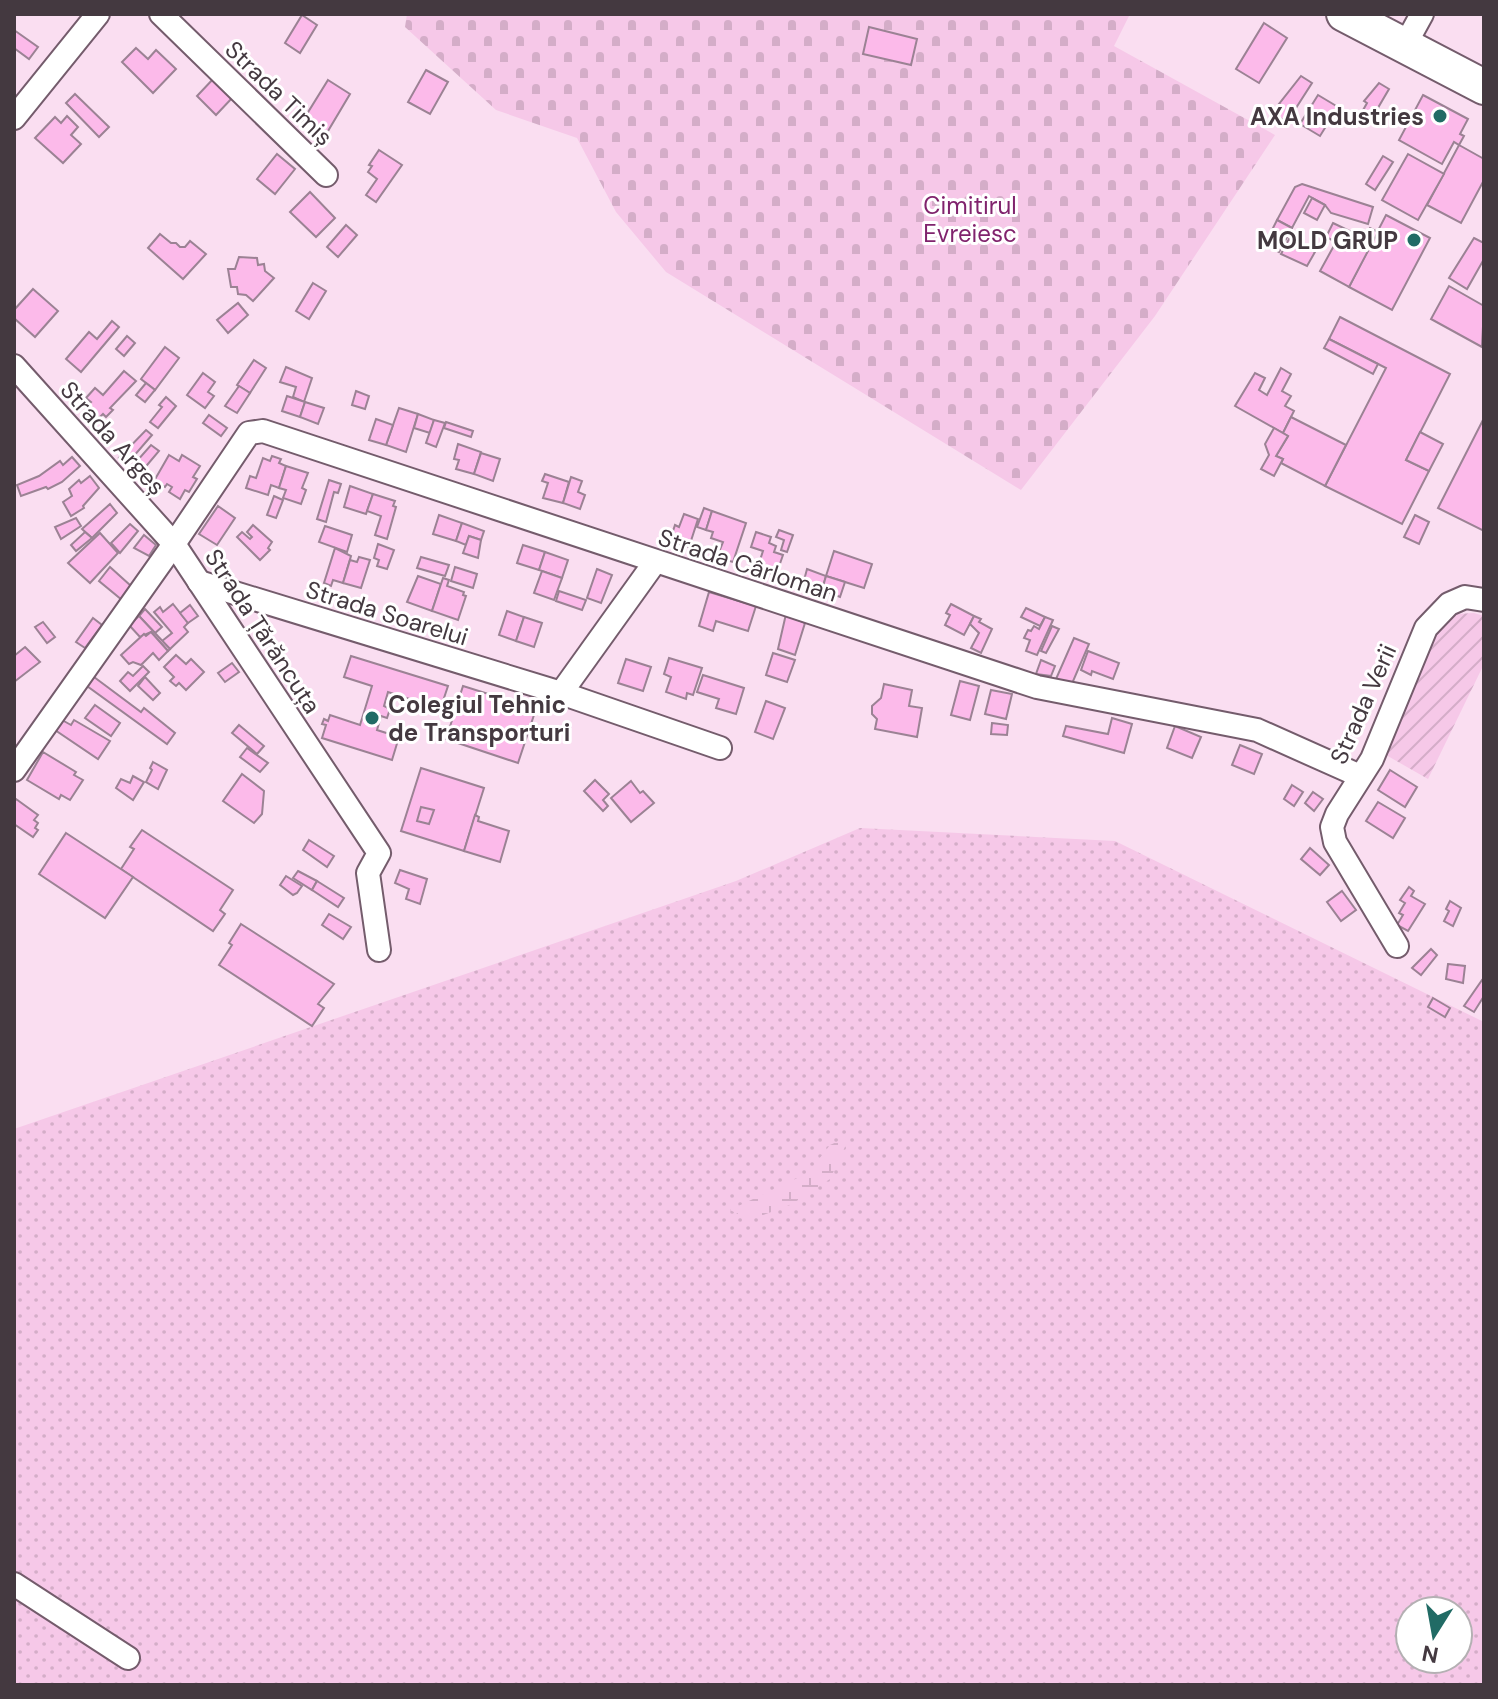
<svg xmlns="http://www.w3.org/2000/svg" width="1498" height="1699" font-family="'DM Sans',sans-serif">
<defs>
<pattern id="grass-dots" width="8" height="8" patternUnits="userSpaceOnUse" patternTransform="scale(2)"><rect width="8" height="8" fill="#f6c8e8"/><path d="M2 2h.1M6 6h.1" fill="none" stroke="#d4adc8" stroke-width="1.8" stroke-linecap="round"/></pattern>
<pattern id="wetland-marsh" width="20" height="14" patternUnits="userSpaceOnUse" patternTransform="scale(2)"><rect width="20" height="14" fill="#f6c8e8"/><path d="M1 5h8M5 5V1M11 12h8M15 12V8" fill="none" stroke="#d4adc8"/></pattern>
<pattern id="cemetery-stones" width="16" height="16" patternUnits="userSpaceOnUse" patternTransform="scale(2)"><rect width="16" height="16" fill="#f6c8e8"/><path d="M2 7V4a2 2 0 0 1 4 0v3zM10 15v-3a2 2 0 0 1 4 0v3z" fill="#d4adc8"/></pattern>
<pattern id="garden-furrows" width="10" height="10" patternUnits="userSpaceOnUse" patternTransform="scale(2)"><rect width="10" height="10" fill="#f6c8e8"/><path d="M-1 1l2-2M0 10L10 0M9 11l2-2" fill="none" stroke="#d4adc8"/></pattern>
</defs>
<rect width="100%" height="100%" fill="#fadef1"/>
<path fill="url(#grass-dots)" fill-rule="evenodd" d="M860,828l255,13 369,181v663h-1470v-556l722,-248zM1410,1611h48v48h-48z"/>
<polygon fill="url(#wetland-marsh)" points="850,1136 830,1179 792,1204 750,1220 730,1210 808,1173 830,1145"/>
<polygon fill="url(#cemetery-stones)" points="407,14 1130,14 1114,46 1275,135 1155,316 1021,490 666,272 616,212 577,138 496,110 405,27"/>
<polygon fill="url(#garden-furrows)" points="1474,613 1484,616 1484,664 1428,779 1386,755 1438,624 1457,614"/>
<g fill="#fcbaea" stroke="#9b8294" stroke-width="2">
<polygon points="302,15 317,25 300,53 285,43"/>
<polygon points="1264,23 1287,38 1259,83 1236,69"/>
<polygon points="869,27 917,39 911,65 863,54"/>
<polygon points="14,30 38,47 29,59 14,48"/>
<polygon points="136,48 148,59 156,50 176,69 153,93 122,62"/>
<polygon points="426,70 448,82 430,114 408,102"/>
<polygon points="1301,76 1312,83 1287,122 1276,116 1283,106 1279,104"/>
<polygon points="215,77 234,96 216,115 197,96"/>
<polygon points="328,80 350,94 325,136 302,122"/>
<polygon points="1379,83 1389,89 1372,118 1362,112 1367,103 1364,101"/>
<polygon points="75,94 109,127 99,137 66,103"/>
<polygon points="1318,95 1338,107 1320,136 1300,124"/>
<polygon points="1423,95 1468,119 1460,134 1464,136 1459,145 1454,142 1442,164 1399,140"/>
<polygon points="67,116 78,127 71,135 81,144 63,163 35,138 55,117 61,123"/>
<polygon points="1459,145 1484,159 1484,180 1461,223 1427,205"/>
<polygon points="379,150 402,165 376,202 366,195 377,179 368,172 372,166 369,165"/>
<polygon points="277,154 295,169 275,194 257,179"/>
<polygon points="1408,154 1444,174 1418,220 1382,200"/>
<polygon points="1383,156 1393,162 1375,190 1366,184"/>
<polygon points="1302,184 1373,207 1368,224 1331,213 1325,205 1309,196 1292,228 1277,220 1295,187"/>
<polygon points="310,192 335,218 316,237 290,212"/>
<polygon points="1312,198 1325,205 1317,220 1304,213"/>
<polygon points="1386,215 1430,238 1392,310 1349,287"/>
<polygon points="1277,220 1292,228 1279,252 1265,244"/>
<polygon points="1333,223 1364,238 1370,228 1378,232 1349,287 1320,271 1336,242 1326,237"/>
<polygon points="346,225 357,235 338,257 327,247"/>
<polygon points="160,234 171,243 176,243 180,247 185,247 190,241 206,254 183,279 148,248"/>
<polygon points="1474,238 1484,243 1484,259 1467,289 1449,278"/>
<polygon points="1289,239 1315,252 1307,266 1281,254"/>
<polygon points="239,257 257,258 258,265 264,264 265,271 274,278 253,301 246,295 238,294 237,287 231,287 228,269 235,269"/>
<polygon points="313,283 326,291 309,319 296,311"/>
<polygon points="1449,286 1484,306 1482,347 1431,319"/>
<polygon points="33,289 58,311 35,337 14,318 14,310"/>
<polygon points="238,303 248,315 228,333 217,320"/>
<polygon points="1340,317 1450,374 1406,460 1429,471 1402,524 1325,486 1386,368 1329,339"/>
<polygon points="112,321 119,327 81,372 66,359 89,332 97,339"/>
<polygon points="127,336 135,343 124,356 116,349"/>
<polygon points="1329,339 1378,364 1373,374 1324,348"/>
<polygon points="165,347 179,358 155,390 141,379"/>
<polygon points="254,360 266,368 250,393 237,385"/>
<polygon points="286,367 312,378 304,402 293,397 296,387 280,382"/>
<polygon points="1281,368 1291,374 1282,391 1291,396 1285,406 1294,411 1283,433 1235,406 1255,373 1265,378 1259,390 1267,395"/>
<polygon points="124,371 136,381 110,408 113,410 106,417 103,414 99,418 86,407 91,402 86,398 95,388 103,395"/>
<polygon points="203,373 215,382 208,392 214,396 205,408 187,395"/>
<polygon points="146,383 155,390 145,402 136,395"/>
<polygon points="239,386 250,393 237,413 225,406"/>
<polygon points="356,391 369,396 365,409 352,405"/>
<polygon points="287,396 305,402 300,417 282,411"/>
<polygon points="166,397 176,406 158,428 150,422 162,407 159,405"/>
<polygon points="305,402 324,408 318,424 300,417"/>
<polygon points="399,408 418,414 406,452 386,445"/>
<polygon points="418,414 434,420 430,433 414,428"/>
<polygon points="209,415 227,428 221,436 203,423"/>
<polygon points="1291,417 1346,445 1325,486 1281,463 1283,459 1276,456 1288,436 1283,433"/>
<polygon points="1484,418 1484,531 1438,508"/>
<polygon points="376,419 393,425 386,445 369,440"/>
<polygon points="434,420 445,423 436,447 426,443"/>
<polygon points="446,422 473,431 471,437 444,428"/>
<polygon points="1274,428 1288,436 1276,456 1283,459 1274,476 1261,469 1269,455 1265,444"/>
<polygon points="146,430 152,435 127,464 119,458"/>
<polygon points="1420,432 1443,444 1429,471 1406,460"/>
<polygon points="458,444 481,452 474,474 456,469 459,460 454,459"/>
<polygon points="151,445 159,451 137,477 129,470"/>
<polygon points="481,453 500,459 493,481 474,474"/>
<polygon points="169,455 179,461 182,455 200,466 193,477 197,479 189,492 185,490 180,499 169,492 172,487 167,484 165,487 154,481"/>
<polygon points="272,456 281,459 279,463 286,466 279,488 271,485 268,495 246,488 250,476 256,478 263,458 270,461"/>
<polygon points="72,457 80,466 62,482 48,489 46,487 21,496 17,485 39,476 60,461 63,465"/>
<polygon points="286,466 308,473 302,488 306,490 301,504 283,498 286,490 279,488"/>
<polygon points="545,474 569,482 563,503 543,498 548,483 542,481"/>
<polygon points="90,476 99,488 83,506 84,508 71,516 63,502 72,496 69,489 79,480 81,483"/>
<polygon points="571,477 582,481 578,492 585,495 580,509 563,503"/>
<polygon points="329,480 341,484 338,493 334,492 326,522 317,519"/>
<polygon points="350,486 373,494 366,514 344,507"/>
<polygon points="373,494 395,501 393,506 396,507 387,539 375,535 381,516 367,511"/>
<polygon points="274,496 283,500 276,518 267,515"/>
<polygon points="110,504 117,513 92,538 82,529"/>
<polygon points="218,506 235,518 217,545 199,534"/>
<polygon points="704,508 712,511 706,530 697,527"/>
<polygon points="712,511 746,523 733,562 717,557 723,542 711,538 713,532 706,530"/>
<polygon points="684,514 698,519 689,547 675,542 677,535 672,534 675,525 679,527"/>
<polygon points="439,515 462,523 456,541 433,534"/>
<polygon points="1415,515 1429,522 1419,544 1404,537"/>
<polygon points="76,518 81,526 61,539 55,527"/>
<polygon points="462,523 484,531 481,540 469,536 466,545 456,541"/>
<polygon points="130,524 138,531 120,553 111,543"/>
<polygon points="253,525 272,542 268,548 270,550 260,560 237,537 242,532 250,539 252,537 247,532"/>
<polygon points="325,526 352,535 347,552 319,542"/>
<polygon points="779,530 793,535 787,552 781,550 784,540 776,537"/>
<polygon points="85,532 92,538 76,551 71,545"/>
<polygon points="756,532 771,537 769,543 776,546 774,552 783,555 776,575 757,569 763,551 751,547"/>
<polygon points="100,533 118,553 90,583 68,563"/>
<polygon points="144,535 156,545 149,556 134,548"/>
<polygon points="469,536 481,540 478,558 463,553"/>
<polygon points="378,544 394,550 387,569 377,566 379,560 374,558"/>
<polygon points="523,545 545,552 539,570 517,563"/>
<polygon points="335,548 351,556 343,583 333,580 331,586 324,583"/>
<polygon points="834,551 872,564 864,588 826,576"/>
<polygon points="545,552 568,560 562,578 539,570"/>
<polygon points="359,557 370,560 361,588 343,583 350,560 357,562"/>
<polygon points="421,557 449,565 445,576 417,568"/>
<polygon points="110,567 131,586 122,600 99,581"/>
<polygon points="455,567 477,574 473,588 451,581"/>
<polygon points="597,569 612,575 601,603 587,598"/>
<polygon points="807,569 826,576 822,590 803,584"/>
<polygon points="542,571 562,578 554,600 534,593"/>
<polygon points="418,576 441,584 432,611 407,602"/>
<polygon points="826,576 845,582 840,597 822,590"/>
<polygon points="443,578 449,580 447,586 464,592 463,595 466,596 458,620 432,611"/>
<polygon points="559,591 586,600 582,610 556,601"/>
<polygon points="709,592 756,606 748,631 716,621 713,631 699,626"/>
<polygon points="173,604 188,623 184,627 188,632 170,649 162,641 172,633 154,612 160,607 163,612"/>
<polygon points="951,604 974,616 964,635 945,625 950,615 946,613"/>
<polygon points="190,605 198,616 188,623 180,613"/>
<polygon points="1026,608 1045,617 1040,626 1021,617"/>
<polygon points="145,609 162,627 155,633 139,616"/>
<polygon points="507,611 524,617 516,641 499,635"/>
<polygon points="786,614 805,623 795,655 778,649"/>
<polygon points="139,616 170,649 168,651 151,632 140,637 129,625"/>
<polygon points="974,616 981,619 979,622 992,629 981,653 971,648 979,633 970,624"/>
<polygon points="524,617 542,623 534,647 516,641"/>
<polygon points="1045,617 1053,620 1037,655 1026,651 1030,640 1024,638 1028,630 1031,631 1034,626 1039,629"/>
<polygon points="93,618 102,625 85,648 76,642"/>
<polygon points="43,622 55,637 47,643 35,627"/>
<polygon points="1052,626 1059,629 1046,653 1041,651"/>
<polygon points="151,632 168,651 159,660 153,653 141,665 133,662 129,664 121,655 144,634 146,636"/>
<polygon points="1074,638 1089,644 1071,686 1056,679"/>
<polygon points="25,647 40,662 14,682 14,656"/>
<polygon points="1088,651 1119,663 1113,679 1092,671 1091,675 1081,670"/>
<polygon points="773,653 795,660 787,682 766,675"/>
<polygon points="176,655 186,664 191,659 204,672 186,690 179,683 176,686 170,681 174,677 164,667"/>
<polygon points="351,656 448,686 439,713 430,710 431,706 388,692 384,706 390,709 387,718 381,716 377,730 399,737 392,760 322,738 326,725 322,724 324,719 328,721 330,715 360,725 372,686 344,677"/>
<polygon points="669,658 702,668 693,695 687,693 686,699 666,692 671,677 664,674"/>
<polygon points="626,659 651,667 643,691 618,683"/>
<polygon points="1041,660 1055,666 1051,676 1036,674"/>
<polygon points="232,663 239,672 225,682 218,673"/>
<polygon points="143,666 149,672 130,691 120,681 128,672 133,676"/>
<polygon points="703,675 744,688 736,714 716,708 719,699 697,692"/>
<polygon points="94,677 141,712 144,708 175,733 167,744 87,686"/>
<polygon points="145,677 160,693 153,700 138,686"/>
<polygon points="960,681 979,686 970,720 951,715"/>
<polygon points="884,684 912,690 909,706 922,708 917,737 875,729 877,719 872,714 872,706 881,698"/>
<polygon points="463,686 536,709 518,763 446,739"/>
<polygon points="991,690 1012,694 1006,719 985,714"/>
<polygon points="766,701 785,708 773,739 755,732"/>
<polygon points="95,705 120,723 111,736 85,718"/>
<polygon points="1112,718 1132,724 1124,753 1063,736 1066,726 1108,734"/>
<polygon points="62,720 71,725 74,720 110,741 98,759 55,730"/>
<polygon points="992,723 1008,725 1007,735 991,734"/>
<polygon points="239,725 264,746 257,754 232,733"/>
<polygon points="1175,726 1201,737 1192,758 1167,748"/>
<polygon points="1240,745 1262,754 1254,774 1232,765"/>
<polygon points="247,748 268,763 260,772 240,757"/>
<polygon points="43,752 76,772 74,775 83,780 70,800 61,795 59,799 27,780"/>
<polygon points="153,762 167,770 158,789 146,782 152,770 150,768"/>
<polygon points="421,768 484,788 464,851 401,831"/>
<polygon points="1390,770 1417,787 1405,807 1378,790"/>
<polygon points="242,774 264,791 262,814 254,823 223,801"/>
<polygon points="133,776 144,782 133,800 116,788 121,779 130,783"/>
<polygon points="595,780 609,794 603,800 608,806 603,811 584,791"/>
<polygon points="631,781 640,793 643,791 654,803 631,822 611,798"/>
<polygon points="1292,785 1303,792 1294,806 1284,799"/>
<polygon points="1313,792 1323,799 1314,811 1305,803"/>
<polygon points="16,799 38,815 34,820 38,823 35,828 38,830 33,837 14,824 14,803"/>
<polygon points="1378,802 1405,818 1393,838 1366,821"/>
<polygon points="421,807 434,810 429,824 417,821"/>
<polygon points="475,815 479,817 478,821 509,831 500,862 464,851"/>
<polygon points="142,830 233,890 220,910 225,914 213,931 121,869 134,849 130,847"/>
<polygon points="66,833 133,877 105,918 39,874"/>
<polygon points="309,840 334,856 327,867 303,850"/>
<polygon points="1310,848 1329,865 1320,875 1301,859"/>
<polygon points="400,870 427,879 420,904 406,899 409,889 395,883"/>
<polygon points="298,871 317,881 312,890 293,878"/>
<polygon points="286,876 302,886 297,893 293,895 280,885"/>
<polygon points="317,881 344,898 338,907 312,890"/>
<polygon points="1409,887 1414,891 1411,896 1425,904 1408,931 1397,925 1403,915 1399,913 1405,903 1400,900"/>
<polygon points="1342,891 1356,910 1341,921 1327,902"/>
<polygon points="1450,901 1461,908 1453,926 1444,921 1449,911 1446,909"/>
<polygon points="329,914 351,927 343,939 322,925"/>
<polygon points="241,924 334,984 318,1004 324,1008 312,1026 219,965 232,945 229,943"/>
<polygon points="1431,949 1437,955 1421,975 1412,968"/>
<polygon points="1448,964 1465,966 1463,983 1446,979"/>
<polygon points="1482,980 1484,981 1484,996 1474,1012 1464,1006"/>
<polygon points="1433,998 1450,1008 1445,1017 1428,1007"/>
</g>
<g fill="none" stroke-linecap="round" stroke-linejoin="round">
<defs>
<g id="street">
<polyline points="161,14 326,175"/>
<polyline points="1405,45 1422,14"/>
<polyline points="14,118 98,14"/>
<polyline points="14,366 174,544 379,853 368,873 379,950"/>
<polyline points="199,582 561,693 720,748"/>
<polyline points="561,693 655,562"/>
<polyline points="14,770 174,544 249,433 263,431 1037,687 1257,730 1360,776"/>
<polyline points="1397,946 1335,842 1332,827 1337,814 1372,759 1426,628 1449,604 1465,597 1484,600"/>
<polyline points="14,1584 128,1658"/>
</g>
<polyline id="primary" points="1344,14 1484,87"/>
</defs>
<use href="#street" stroke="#745c6c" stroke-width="26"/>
<use href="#primary" stroke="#745c6c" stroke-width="38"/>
<use href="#street" stroke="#fff" stroke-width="22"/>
<use href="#primary" stroke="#fff" stroke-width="34"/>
</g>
<g fill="#216b65" stroke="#fff" stroke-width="3">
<circle cx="1440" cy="116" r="8"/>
<circle cx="1414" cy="240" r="8"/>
<circle cx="372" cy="718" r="8"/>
</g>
<g text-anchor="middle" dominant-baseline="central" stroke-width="6" stroke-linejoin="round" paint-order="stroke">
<g font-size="24" fill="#443940" stroke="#fff">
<text transform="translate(279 93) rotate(44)">Strada Timiș</text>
<text transform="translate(113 438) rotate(48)">Strada Argeș</text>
<text transform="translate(748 565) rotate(18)">Strada Cârloman</text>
<text transform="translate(387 613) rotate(17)">Strada Soarelui</text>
<text transform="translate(263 631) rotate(57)">Strada Țărăncuța</text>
<text transform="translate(1363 704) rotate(-66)">Strada Verii</text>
</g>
<g font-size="24" font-weight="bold" fill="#443940" stroke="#fff" text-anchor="end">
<text x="1424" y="116">AXA Industries</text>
<text x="1398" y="240">MOLD GRUP</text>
<text x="388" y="704" text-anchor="start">Colegiul Tehnic<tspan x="388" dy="28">de Transporturi</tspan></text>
</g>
<g font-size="24" fill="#80236d" stroke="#fff">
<text x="970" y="205">Cimitirul<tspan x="970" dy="28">Evreiesc</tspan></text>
</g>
</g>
<rect width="1498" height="1699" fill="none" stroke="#443940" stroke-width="32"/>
<g transform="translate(1434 1635) rotate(191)"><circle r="38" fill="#ffffff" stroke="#b4b0b3" stroke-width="2"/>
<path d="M0-6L14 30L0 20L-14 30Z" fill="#216b65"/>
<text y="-12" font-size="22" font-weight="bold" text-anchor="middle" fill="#443940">N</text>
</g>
</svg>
